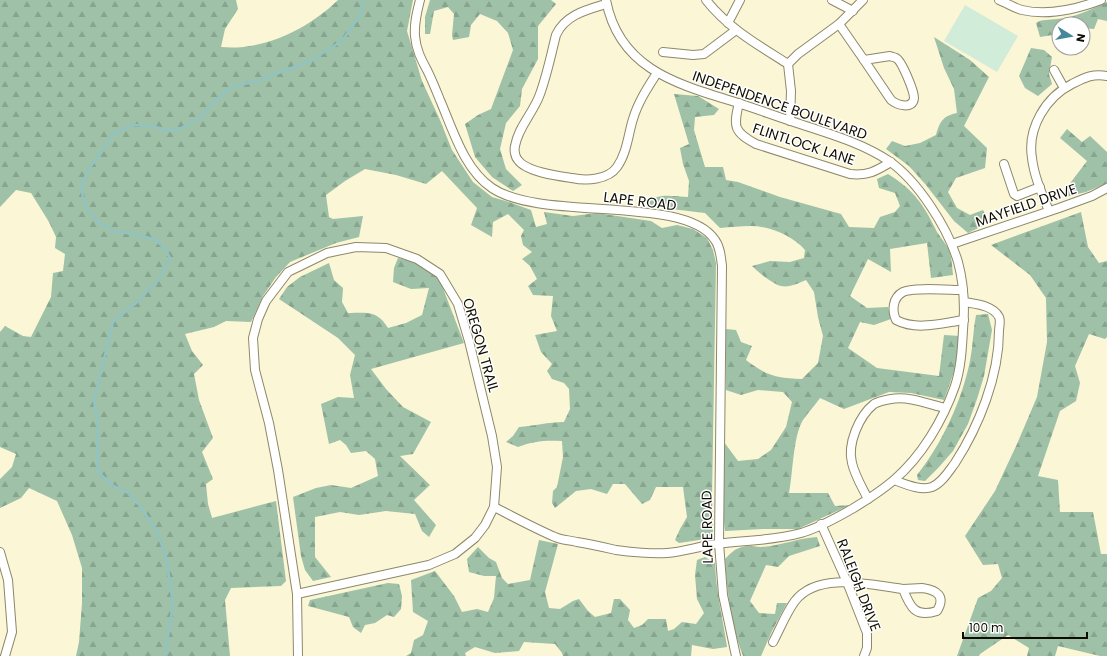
<svg xmlns="http://www.w3.org/2000/svg" width="1107" height="656" font-family="Poppins,sans-serif">
<defs>
<pattern id="forest-firs" width="22" height="20" patternUnits="userSpaceOnUse"><rect width="22" height="20" fill="#9ec1a7"/><path d="M5 1l3.5 6h-7zM16 11l3.5 6h-7z" fill="#87a58e"/></pattern>
</defs>
<rect width="100%" height="100%" fill="#fbf6d5"/>
<polygon fill="#d1ecd8" points="965,5 1018,36 997,72 944,41"/>
<g fill="url(#forest-firs)">
<path d="M0,0h236l2,9 -13,20 -4,18c43,4 87,-18 117,-47h75l-6,31 15,50 18,39 12,30 21,32 19,15 17,5 22,8 5,17 11,-3 -3,-12 29,4 24,-3 54,8 11,7 15,-3 16,4 14,9 6,12 3,13 -4,233 1,39 -14,5 -20,3 -4,-3 5,-11 7,-12 -4,-30h-27l-6,13 -8,4 -17,-20h-12l-6,10 -16,-5 -15,2 -21,17 -3,-5 1,-12 4,-4 6,-30 -1,-16c-16,-1 -29,0 -44,6l-12,-5 7,-6 6,-9c15,-1 29,-5 45,-5l6,-13 -1,-20 -5,-6 -12,-4 -5,-8 5,-7 -11,-12 -6,-17 22,-4 -6,-15 2,-20 -20,-1 -5,-9 9,-7 -7,-13 -8,-7 10,-7 -9,-7 -2,-9 3,-6 -16,-16 -15,8 -1,15 -21,-12 6,-17 -35,-37 -16,13 -30,-9 -31,-6 -20,12 -19,14 3,22 4,2 30,-3 -4,21 -23,6 -46,19 -14,15 -13,19 -12,26 -25,-1 -12,6 -29,7 7,17 11,14 -9,9 5,26 14,38 -11,14 11,27 -7,5 2,20 4,14 64,-17 10,80 -5,5 -50,2 -6,12 5,56h-154l3,-14 3,-39v-35l-10,-33 -15,-34 -28,-13 -8,10 -21,10v-29l12,-12 4,-13 -16,-7v-115l5,-6 18,10 8,1 20,-40 2,-24 10,-2 2,-17 -10,-6 1,-11 -7,-15 -18,-29 -15,-3 -16,17z"/>
<polygon points="430,0 551,0 556,4 538,26 538,59 522,89 520,106 506,123 500,149 506,169 522,185 513,191 492,177 475,157 465,124 478,115 491,109 513,50 508,33 497,21 480,14 471,25 469,37 453,40 452,35 454,14 448,7 434,11 430,34 425,34 425,17"/>
<path d="M1107,2v19l-9,-2 -4,10 -11,-1v-4h-24v10l-19,3 -4,-14c5,-4 14,-3 21,-4 18,-1 34,-10 50,-17z"/>
<path d="M934,37l36,23 19,17 -25,49 23,22 -2,20 -29,10 -8,14 9,16 13,7 13,-5 6,13 -21,10 -14,-12 -28,-36 -17,-19 -23,-17 6,-8 13,5 15,-3 16,-8c4,-14 7,-19 21,-22l-3,-24 -10,-21z"/>
<polygon points="1031,48 1044,50 1052,57 1049,74 1052,84 1038,96 1025,88 1019,76"/>
<path d="M674,94l24,2 21,13 -5,6 -19,2 -1,13 11,37h18l3,13 12,2 42,15 61,17 8,13 25,1 6,-11 15,-5 5,-6 -5,-13 -16,-5 -2,-9 11,-5c26,16 36,31 49,58 4,6 9,12 12,18 3,7 3,17 4,25l-22,3 -4,-35 -37,6 1,23 -23,-13 -18,37 17,12 21,-1 3,12 -17,6 -14,-3 -12,26 29,20 62,8 5,-41 16,1 -4,30 -12,34 -33,-7 -22,-1 -45,17 -24,-11c-5,7 -12,15 -17,22 -10,16 -10,53 -14,73h39l7,13 15,-1 -52,24h-35l-38,2c-4,-29 -2,-59 -1,-89l14,19 20,-2 13,-9 15,-23 6,-25 -9,-10 -25,-2 -17,5 -15,-5v-61l10,1 5,12 11,4 -6,14c21,16 30,18 56,19l16,-16 5,-27 -5,-19 -4,-25 -8,-12c-7,3 -17,8 -25,6 -8,-2 -23,-14 -29,-20l18,-5 20,1 14,-4 1,-8c-12,-14 -35,-24 -54,-24 -10,0 -21,1 -31,2l-15,-15 -59,-7c9,-15 27,-9 42,-9l1,-16 -6,-17 -3,-16 9,-4z"/>
<polygon points="1067,129 1082,142 1090,136 1107,152 1107,183 1086,192 1065,197 1071,182 1087,161 1060,138"/>
<polygon points="1081,212 1088,247 1099,263 1107,261 1107,337 1105,339 1089,334 1075,366 1080,383 1076,401 1060,411 1038,476 1058,480 1060,512 1093,512 1101,554 1107,554 1107,656 1100,656 1058,646 1055,656 1027,656 1029,648 1008,635 980,654 979,656 957,656 978,598 991,591 1002,578 998,564 983,565 965,536 995,491 1017,444 1037,397 1047,342 1046,298 1030,275 991,245"/>
<path d="M398,258c18,3 42,13 46,33l20,52 -93,26 15,20 17,18 28,15 -18,32 -13,2 30,29 -16,15 22,25 -7,12 -7,-6 -7,-17 -29,-3 -27,4 -19,-3 -25,5v40l16,20 -18,4 -8,-11 -4,-14 -8,-59 23,-9 15,-3 20,3 27,-12 -3,-17 -9,-8 -15,2 -5,-8 -6,-5 -11,4 -8,-40 17,-7 16,1 -4,-23 5,-20 -17,-17 -59,-39 8,-12 13,-10 29,-14 5,17 9,8 -1,14 6,11c19,0 29,-3 40,15l18,-5 16,-8 7,-27 -18,1 -18,-7 1,-14z"/>
<path d="M988,314l4,16 -8,46 -7,23 -9,25 -15,27 -14,16 -14,14 -7,-1 -1,-5c25,-31 45,-75 53,-114 3,-15 3,-31 6,-46z"/>
<path d="M817,537l3,9 -31,10 -11,11 -12,-2 -16,36 9,12 16,1 2,-11h10l-15,28 -11,25h-18c-12,-31 -16,-64 -18,-97 5,-5 9,-10 17,-12 6,-2 13,0 19,0 19,-1 37,-9 56,-10z"/>
<path d="M539,540l19,4 -13,48 4,16 11,1 13,-8 6,-2 9,12 7,6 16,-4 3,-14h6l10,11 -2,10 6,8 8,-3 6,-6h18l2,12 6,-2 8,-7 14,2 8,-11 -7,-14 -2,-24 2,-15 8,-3 10,6c1,29 8,56 12,84l-14,2 -21,-4 -1,11h-128l-1,-3 -7,-9 -31,-2 -5,9 -24,2 -20,-6 -10,6 1,3h-60l5,-3 3,-13 9,-5 5,-14 -15,-9 -2,-32 24,-9 19,25 8,16 15,-3 11,3 6,-14 2,-22h-12l-15,-4 -2,-13 11,-12 11,11 7,4 6,16 6,6 22,-4z"/>
<polygon points="388,583 399,584 402,596 401,609 394,617 387,615 375,623 365,625 361,633 353,627 349,617 308,606 310,600"/>
</g>
<g fill="none" stroke-linecap="round" stroke-linejoin="round">
<polyline stroke="#91c3c3" stroke-width="2.5" points="165,656 173,604 167,563 158,533 140,506 128,493 112,485 97,471 98,425 94,401 113,322 136,303 159,279 170,258 165,249 156,240 139,235 114,231 99,223 86,208 81,189 87,172 113,134 133,125 152,126 170,131 181,128 200,118 211,105 231,87 257,81 310,61 342,41 361,14 363,0"/>
<defs>
<g id="minor">
<path d="M420,0c-3,12 -6,23 -5,36 1,13 6,23 12,34 5,10 9,20 13,30 13,30 24,69 52,88 50,34 193,6 223,52 5,7 6,17 7,26l-3,277 4,52 13,61"/>
<path d="M706,0c22,28 52,45 82,64"/>
<polyline points="832,0 853,11"/>
<path d="M999,0c8,3 15,8 23,10 25,6 55,-1 79,-10"/>
<path d="M606,4c-20,6 -41,11 -50,31 -5,20 -9,40 -16,59 -6,18 -22,33 -25,52 -1,4 0,11 3,14 8,12 40,16 54,18 14,3 36,2 45,-11 10,-14 11,-32 16,-48 5,-17 15,-32 24,-46"/>
<polyline points="728,23 740,0"/>
<polyline points="839,24 864,60"/>
<polyline points="663,52 693,55 704,54 736,30"/>
<path d="M890,56c2,1 4,1 6,2 6,3 18,33 18,40 -1,12 -17,7 -23,2l-27,-40z"/>
<polyline points="1054,70 1064,88"/>
<path d="M739,103c-6,24 -5,29 17,41l94,30c18,2 26,-3 41,-12"/>
<polyline points="790,121 791,91 788,64 798,54 839,24 863,0"/>
<polyline points="1004,164 1014,194 1017,196 1040,187"/>
<path d="M1049,211c-7,-17 -15,-35 -17,-53 -5,-30 14,-61 40,-74 12,-6 21,-11 35,-8"/>
<polyline points="952,244 1059,208 1092,196 1107,188"/>
<path d="M963,290c-13,0 -50,-3 -60,2 -11,6 -11,19 -7,28 21,11 46,3 68,0"/>
<path d="M894,480c11,4 27,11 38,7 10,-4 17,-16 23,-24 24,-37 44,-87 44,-132 0,-4 2,-10 0,-14 -6,-12 -24,-13 -35,-15"/>
<path d="M868,499c-6,-12 -13,-23 -16,-36 -5,-19 7,-47 22,-59 5,-3 11,-4 17,-5 18,-3 37,5 54,9"/>
<path d="M494,507c20,10 40,21 61,30 6,3 14,3 22,5 13,2 26,5 39,8 13,2 37,4 51,3 16,-1 33,-7 50,-9 28,-4 56,-3 84,-11 18,-5 35,-15 51,-24 15,-9 29,-18 42,-29 28,-24 49,-60 61,-94 6,-18 7,-38 8,-56 2,-23 1,-46 -5,-68 -10,-34 -40,-81 -69,-101 -27,-18 -59,-27 -89,-37 -22,-7 -43,-15 -65,-22 -58,-18 -116,-33 -129,-102"/>
<polyline points="821,524 847,582 867,633 867,648 864,656"/>
<polyline points="0,552 8,580 12,632 5,656"/>
<path d="M922,588c15,2 24,8 15,23 -22,7 -27,-4 -34,-22z"/>
<polyline points="297,594 429,565 455,554 475,538 485,525 494,507 497,467 492,436 469,341 458,304 440,274 417,259 386,248 356,247 327,253 288,272 266,301 258,319 253,338 255,370 269,423 278,470 297,594 298,656"/>
<path d="M773,642c7,-13 13,-29 22,-41 23,-30 76,-16 108,-12"/>
</g>
</defs>
<use href="#minor" stroke="#8d886b" stroke-width="10"/>
<use href="#minor" stroke="#fff" stroke-width="8"/>
</g>
<g text-anchor="middle" dominant-baseline="central" stroke-width="3" stroke-linejoin="round" paint-order="stroke">
<g font-size="14" fill="#0f0d03" stroke="#fff">
<text transform="translate(780 105) rotate(19)">INDEPENDENCE BOULEVARD</text>
<text transform="translate(804 144) rotate(18)">FLINTLOCK LANE</text>
<text transform="translate(640 201) rotate(7)">LAPE ROAD</text>
<text transform="translate(1026 205) rotate(-19)">MAYFIELD DRIVE</text>
<text transform="translate(481 345) rotate(74)">OREGON TRAIL</text>
<text transform="translate(707 527) rotate(-91)">LAPE ROAD</text>
<text transform="translate(859 585) rotate(69)">RALEIGH DRIVE</text>
</g>
</g>
<g transform="translate(1071 36) rotate(101)"><circle r="19" fill="#ffffff" stroke="#9f9e9a"/>
<path d="M0-3L7 15L0 10L-7 15Z" fill="#468799"/>
<text y="-6" font-size="11" font-weight="bold" text-anchor="middle" fill="#0f0d03">N</text>
</g>
<path d="M963 632v6h124v-6" fill="none" stroke="#0f0d03" stroke-width="2"/>
<text x="969" y="632" font-size="12" fill="#0f0d03" stroke="#ffffff" stroke-width="3" paint-order="stroke">100 m</text>
</svg>
